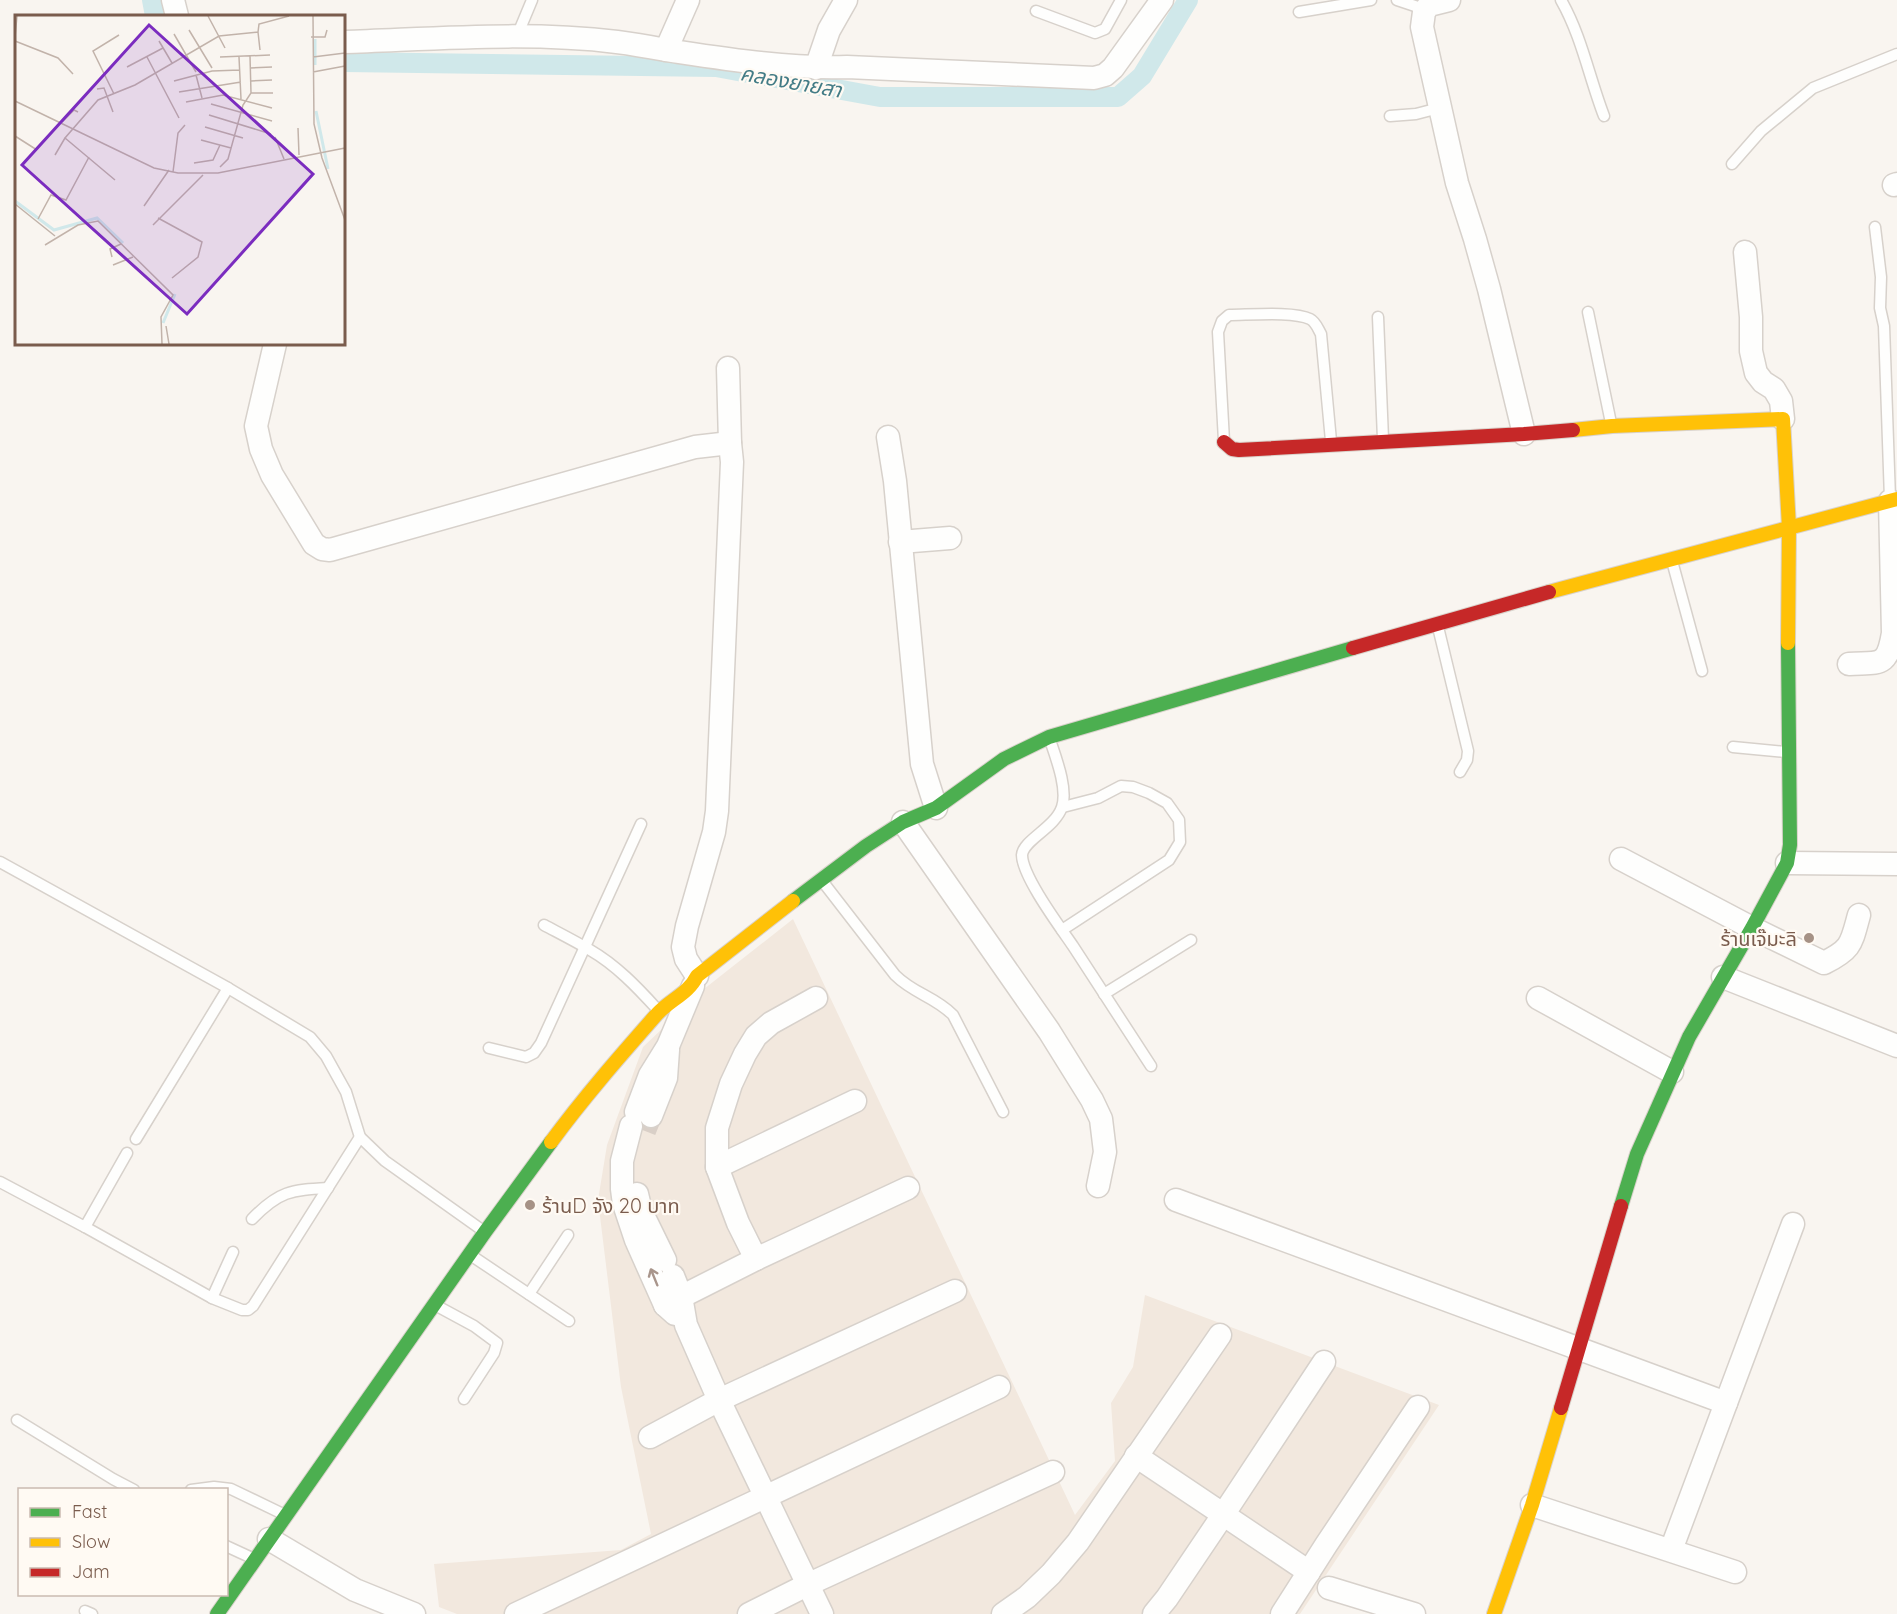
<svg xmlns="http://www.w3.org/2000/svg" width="1897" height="1614" font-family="Quicksand,'Noto Sans Thai',sans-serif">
<rect width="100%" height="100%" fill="#f9f5f0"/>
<polygon fill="#f2e8de" points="793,919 1075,1515 1115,1461 1111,1403 1133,1367 1145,1295 1439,1405 1300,1614 457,1614 439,1607 434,1564 621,1550 651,1534 621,1387 598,1200 607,1145 643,1047 704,989"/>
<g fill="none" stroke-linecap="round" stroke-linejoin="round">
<g stroke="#d0e8ea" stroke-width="20">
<polyline points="152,0 155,16"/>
<polyline points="344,62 716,67 880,97 1118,97 1142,76 1188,0"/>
</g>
<polyline stroke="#d9cfc7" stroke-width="22" stroke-dasharray="22 11" stroke-linecap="butt" points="645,1131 651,1116"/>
<defs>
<g id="lane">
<polyline points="1397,0 1415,6 1424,12"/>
<path d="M1561,0c21,37 28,77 43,116"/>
<polyline points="1036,11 1095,33 1105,29 1121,0"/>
<polyline points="1299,12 1371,0"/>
<polyline points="517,36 532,0"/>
<polyline points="1390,116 1416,114 1439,108"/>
<polyline points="1732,164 1761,131 1813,88 1897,54"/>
<polyline points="1875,227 1881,277 1880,308 1884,326 1890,499"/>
<polyline points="1588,312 1611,423"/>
<polyline points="1378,317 1383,439"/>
<path d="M1224,441l-6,-109 4,-11 7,-6c20,0 65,-4 81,4 6,3 8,10 11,15l10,107"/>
<polyline points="1672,561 1702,671"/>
<polyline points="1438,627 1468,751 1467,760 1460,772"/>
<path d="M1050,740c6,18 18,49 12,67 -7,21 -39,33 -40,48 0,21 38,72 51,91 26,40 52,80 78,120"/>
<polyline points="1733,747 1786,752"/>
<polyline points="0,862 228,988 310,1037 326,1056 346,1092 360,1137 385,1161 482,1230"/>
<path d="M823,882l72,93c19,19 39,21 58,40l50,97"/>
<path d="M544,925c15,8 31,16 46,25 26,15 47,37 67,59"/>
<polyline points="1062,930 1169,860 1180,842 1179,820 1167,803 1149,793 1133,787 1121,786 1098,798 1063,807"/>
<polyline points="1104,994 1191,940"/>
<polyline points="489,1048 526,1057 534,1053 541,1043 641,824"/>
<polyline points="136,1139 228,988"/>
<polyline points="127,1153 85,1227 212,1298 242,1310 248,1310 253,1306 360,1137"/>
<polyline points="0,1182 85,1227"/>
<path d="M252,1219c27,-28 39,-29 76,-31"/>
<polyline points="472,1256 569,1321"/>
<polyline points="529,1294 568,1235"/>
<polyline points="212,1298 233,1252"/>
<polyline points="437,1306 474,1326 497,1343 494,1353 464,1399"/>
<polyline points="17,1420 113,1479 134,1490"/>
<polyline points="191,1490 214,1487 231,1489 283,1514"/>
<polyline points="226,1546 252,1558"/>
<polyline points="85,1611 92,1614"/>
</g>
<g id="street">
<polyline points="173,0 177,16"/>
<polyline points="1449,0 1429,5 1424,12 1422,27 1457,183 1475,239 1489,289 1524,434"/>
<path d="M344,42c90,-3 182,-11 273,0 16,2 33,5 49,8 60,9 121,19 181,17l247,11 11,-3 8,-7 49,-68"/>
<polyline points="666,50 688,0"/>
<polyline points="816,68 829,30 846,0"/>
<polyline points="1894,185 1897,184"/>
<polyline points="1745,252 1751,317 1751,351 1756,373 1763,382 1774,389 1781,401 1783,419"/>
<polyline points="275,344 256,426 261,449 272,475 314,544 322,549 330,550 695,447 730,443"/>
<polyline points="888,437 895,481 922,764 936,808"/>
<polyline points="900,542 950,538"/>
<path d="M1849,664c31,-2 38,4 44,-31l-3,-132"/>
<polyline points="903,822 1049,1031 1092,1100 1101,1119 1105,1152 1098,1186"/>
<path d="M1621,859l131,69 72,35c28,-14 27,-19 35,-48"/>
<polyline points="1787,863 1897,864"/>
<polyline points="697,976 686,959 683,947 687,926 714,832 717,811 732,462 730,443 728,368"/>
<polyline points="1723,977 1897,1046"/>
<polyline points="1538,998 1672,1072"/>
<polyline points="636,1112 650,1075 668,1046 693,986"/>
<polyline points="651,1116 666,1078 668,1050"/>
<polyline points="631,1126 622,1161 622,1189 624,1204 636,1240 665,1305 675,1314"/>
<polyline points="717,1167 855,1101"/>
<polyline points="637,1194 641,1211 665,1260"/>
<polyline points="1176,1200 1726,1403"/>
<polyline points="756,1259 738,1223 717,1167 717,1128 731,1084 745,1054 756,1036 771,1023 816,998"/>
<polyline points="673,1276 681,1296 686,1325 719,1400 822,1614"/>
<polyline points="665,1305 756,1259 908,1188"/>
<polyline points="650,1437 719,1400 955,1291"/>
<polyline points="1136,1456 1309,1572"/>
<polyline points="1532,1505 1735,1572"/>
<polyline points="269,1539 355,1590 414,1614"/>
<polyline points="1671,1550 1793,1224"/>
<polyline points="1329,1588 1414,1614"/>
<polyline points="516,1614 999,1387"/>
<polyline points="749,1614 809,1584 1053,1472"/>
<polyline points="1003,1614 1027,1597 1051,1574 1078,1542 1220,1335"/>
<polyline points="1154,1614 1167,1598 1223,1515 1324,1362"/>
<polyline points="1282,1614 1326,1545 1418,1407"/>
</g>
<g id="fast">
<polyline points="793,901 866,846 903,822 936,808 1004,759 1049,737 1353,648"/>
<polyline points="1621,1206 1637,1154 1689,1037 1752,928 1787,863 1790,845 1788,643"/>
<polyline points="217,1614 485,1232 551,1142"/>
</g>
<g id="slow">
<polyline points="1573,430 1612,426 1783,419 1789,527 1788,643"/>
<polyline points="1549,592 1897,499"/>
<path d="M551,1142c33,-45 70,-87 106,-128 13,-14 32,-21 40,-38l96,-75"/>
<polyline points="1494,1614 1532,1505 1561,1408"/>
</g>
<g id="jam">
<polyline points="1224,442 1232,449 1239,450 1524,434 1573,430"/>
<polyline points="1353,648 1549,592"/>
<polyline points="1561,1408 1621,1206"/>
</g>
</defs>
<use href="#lane" stroke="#d7d1cb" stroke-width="13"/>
<use href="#street" stroke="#d7d1cb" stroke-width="25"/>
<use href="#fast" stroke="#d9d2cb" stroke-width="16"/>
<use href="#slow" stroke="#d9d2cb" stroke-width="16"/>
<use href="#jam" stroke="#d9d2cb" stroke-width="16"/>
<use href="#lane" stroke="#fefefd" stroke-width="10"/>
<use href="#street" stroke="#fefefd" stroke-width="22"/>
<use href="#fast" stroke="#4caf50" stroke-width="14"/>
<use href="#slow" stroke="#ffc107" stroke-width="14"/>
<use href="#jam" stroke="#c62828" stroke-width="14"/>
</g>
<defs><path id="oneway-shaft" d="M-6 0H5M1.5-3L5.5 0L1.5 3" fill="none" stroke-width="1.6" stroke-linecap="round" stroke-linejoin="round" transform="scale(1.5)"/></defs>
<use stroke="#a8958b" href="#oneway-shaft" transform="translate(654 1277) rotate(-112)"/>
<g fill="#a69286" stroke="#fffaf3" stroke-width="2">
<circle cx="1809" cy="938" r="6"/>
<circle cx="530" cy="1205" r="6"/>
</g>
<g text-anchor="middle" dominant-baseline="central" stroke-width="4.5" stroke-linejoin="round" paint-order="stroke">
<g font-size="20" fill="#7a5c4d" stroke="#fffaf3" text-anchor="end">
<text x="1797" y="938">ร้านเจ๊มะลิ</text>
<text x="542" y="1205" text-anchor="start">ร้านD จัง 20 บาท</text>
</g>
<g font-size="21" font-style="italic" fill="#437c86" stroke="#fffaf3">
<text transform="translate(791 81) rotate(10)">คลองยายสา</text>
</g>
</g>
<g transform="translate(15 15)">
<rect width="330" height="330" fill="#f9f5f0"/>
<path fill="none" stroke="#d0e8ea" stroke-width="3" d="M300,24v26M301,96l12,58M0,186l39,29 43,-12 26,25M148,308l12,-29"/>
<path fill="none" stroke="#c2b3aa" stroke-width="1.5" d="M193,1l17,32M298,1l1,108 8,34 23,62M174,15l23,38M243,17l2,18M159,19l22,38M0,22l2,-21M296,22h14l2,-7M0,26l43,17 15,16M144,26l13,22M132,42l32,61M205,42l50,-2M224,42l2,42M298,42l32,-4M112,52l36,-19M235,53l22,-1M298,57l32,-6M181,60l6,23M159,66l38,-10 28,-1M236,66l21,-1M82,74l7,-1 9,24M164,77l62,-10M236,78h22M99,79l-21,-43 26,-16M0,86l139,67 24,5h40l127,-25M171,87l37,-7 49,13M196,89l61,17M194,100l62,19M47,107l12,-12 4,2M190,112l38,11M283,113l1,27M0,121l22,14M260,122l9,22M186,125l30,8M40,140l10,-17M179,148l19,-3 7,-15M205,152l8,-8 15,-54 8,-12 -1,-37M158,157l5,-39 7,-8M100,165l-50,-42 33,-38 37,-15 84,-49 39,-4 1,-8 30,-8M0,189l40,32M129,191l25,-36M143,203l44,24 -4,15 -26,21M23,204l13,-24 15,5 23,-43M138,210l50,-50M30,230l33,-20 20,-4 75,74 -12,22 1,27M97,242l-2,-8 11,-5M98,250l20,-8M151,311l3,18"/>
<path fill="#7b2cbf" fill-opacity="0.15" stroke="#7b2cbf" stroke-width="3" d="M134,10l164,149 -126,140 -165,-149z"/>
<rect width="330" height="330" fill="none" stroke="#7a5c4d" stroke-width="3"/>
</g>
<rect x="18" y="1488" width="210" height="108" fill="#fffaf3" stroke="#cabbb1" stroke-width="1.5"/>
<rect x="30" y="1508" width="30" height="9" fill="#4caf50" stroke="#cabbb1" stroke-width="1.5"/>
<text x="72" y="1518" font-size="18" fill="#7a5c4d">Fast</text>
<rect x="30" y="1538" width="30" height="9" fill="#ffc107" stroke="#cabbb1" stroke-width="1.5"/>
<text x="72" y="1548" font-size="18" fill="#7a5c4d">Slow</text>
<rect x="30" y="1568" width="30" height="9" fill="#c62828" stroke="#cabbb1" stroke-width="1.5"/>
<text x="72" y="1578" font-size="18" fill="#7a5c4d">Jam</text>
</svg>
